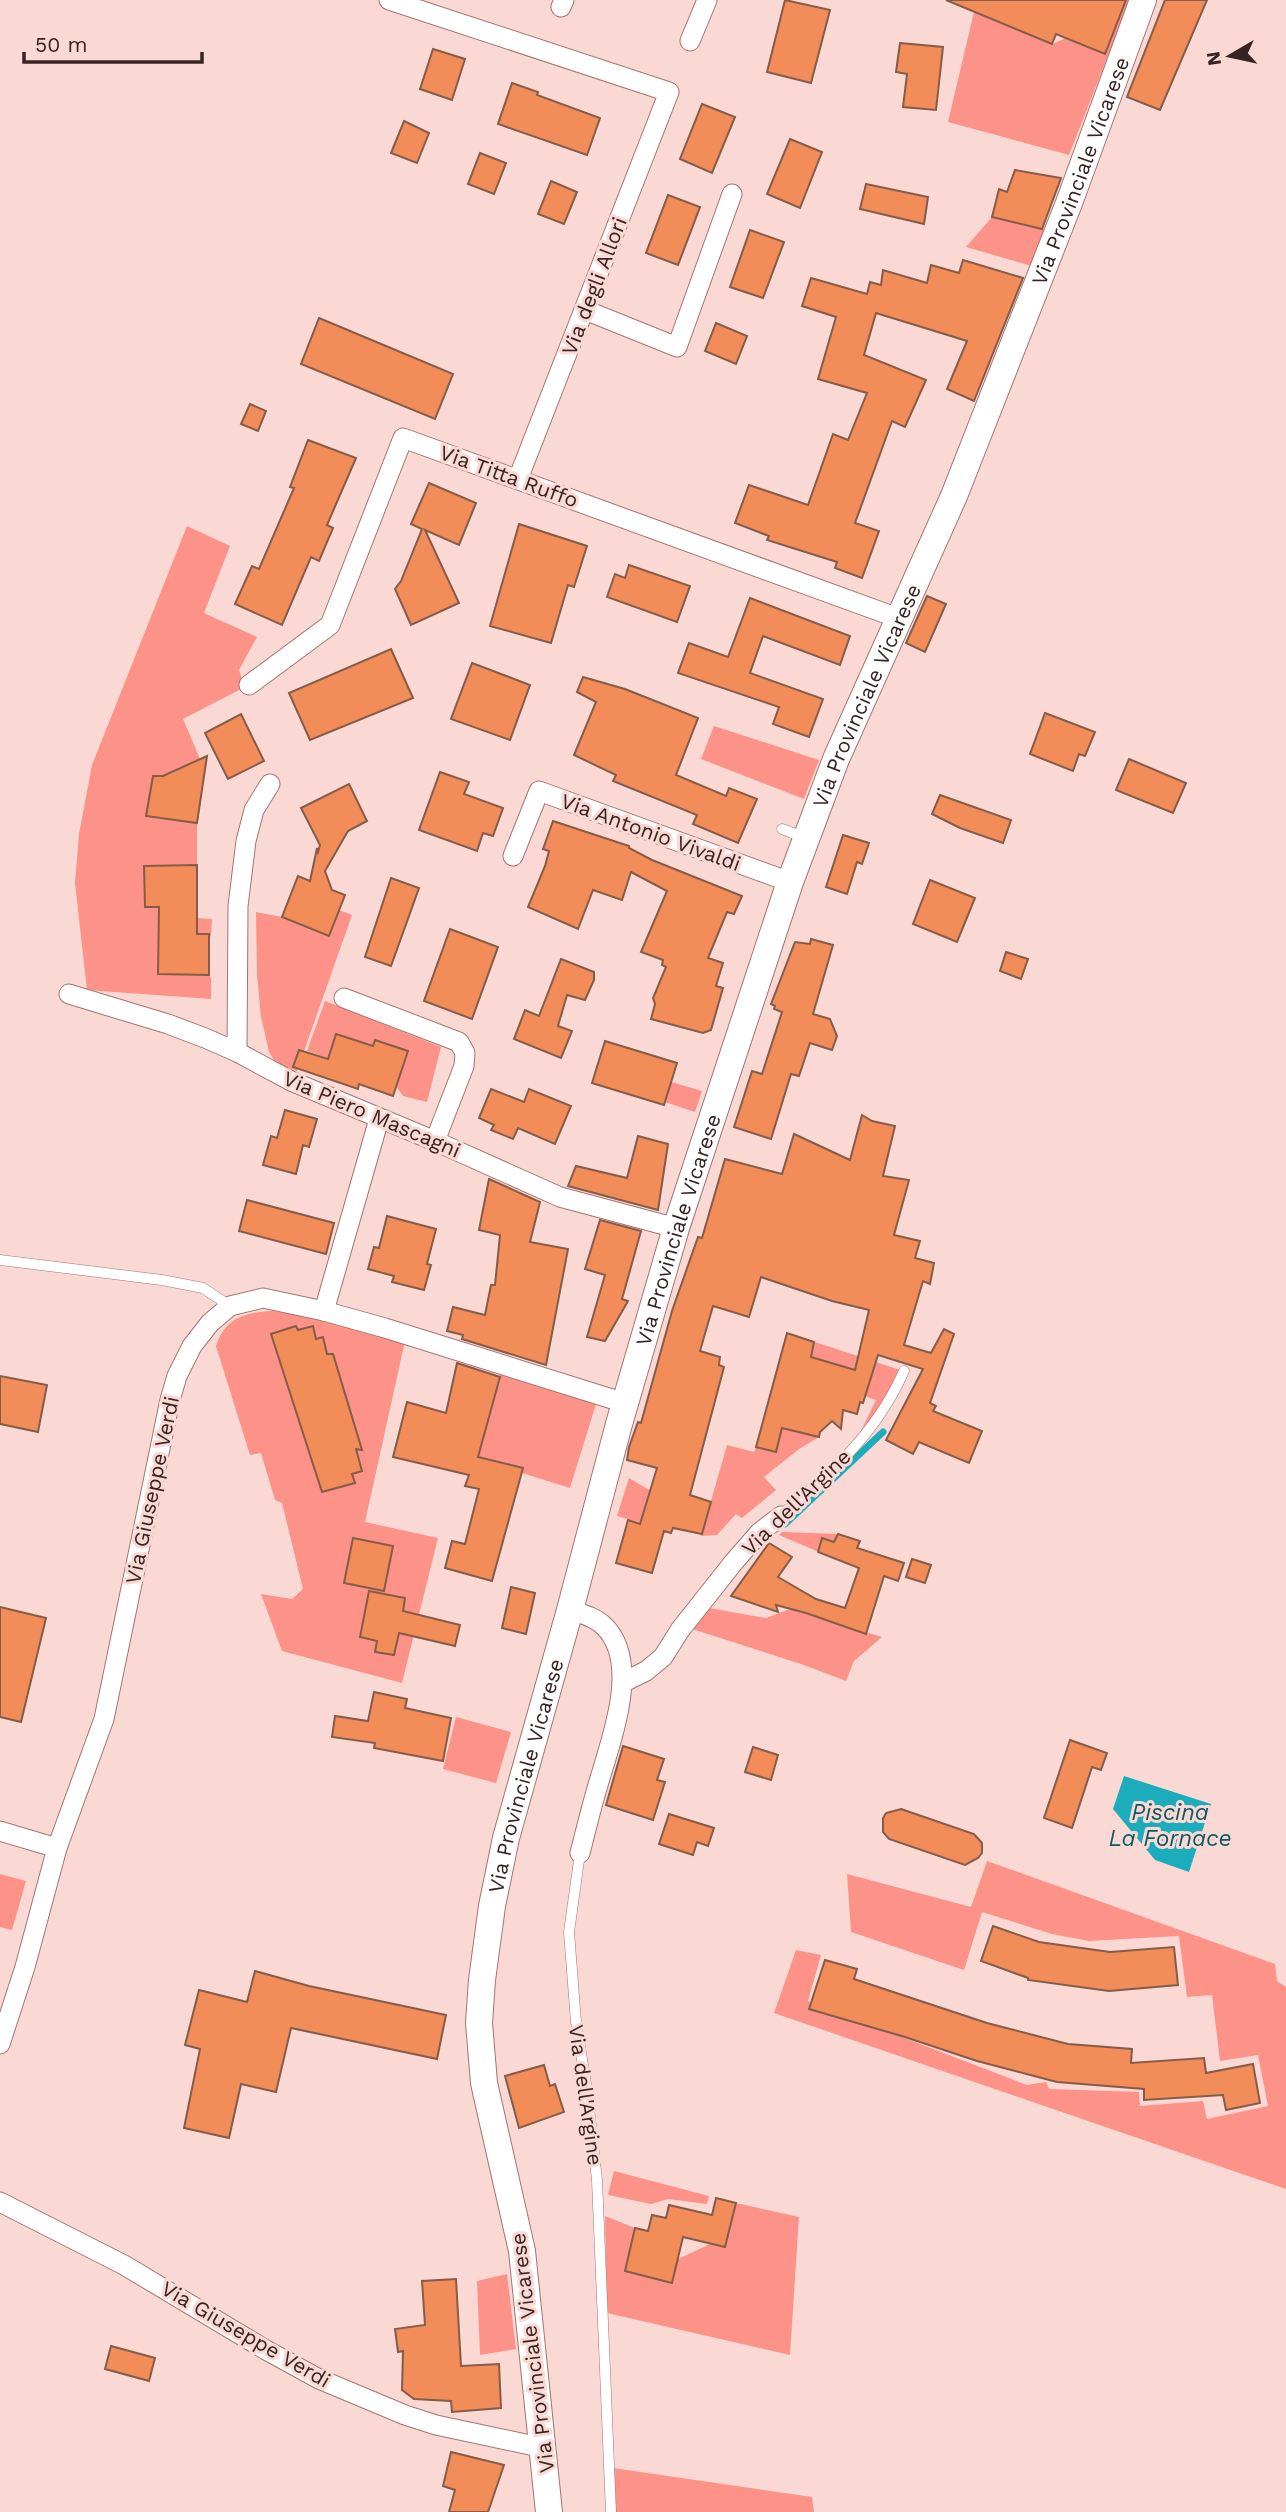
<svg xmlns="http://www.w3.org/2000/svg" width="1286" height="2512" font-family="'Work Sans',sans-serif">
<rect width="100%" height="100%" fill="#fad9d5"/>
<g fill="#fc9288">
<polygon points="1126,0 1130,0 1069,155 948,122 974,12 1052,44 1066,38 1105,54"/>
<polygon points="992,217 1049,230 1032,266 966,247"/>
<polygon points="187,526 230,546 204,613 257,637 239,670 245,687 183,719 200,759 163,776 153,776 146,815 197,823 197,918 212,919 211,937 209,934 159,933 158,973 209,975 211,978 211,999 87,990 75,883 79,834 92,765"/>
<polygon points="714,726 819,760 804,799 701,759"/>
<polygon points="339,910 352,915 297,1071 276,1063 269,1052 261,1017 257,975 256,912 282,917 328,936"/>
<polygon points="325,1001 441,1047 427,1102 403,1096 396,1086 408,1051 375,1040 373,1046 336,1034 328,1058 307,1051"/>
<polygon points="671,1082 702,1091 695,1112 665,1102"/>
<path d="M273,1311l25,2 107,28 -40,181 73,16 -36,145 -120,-32 -21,-57 31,5 11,-10 -21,-86 -7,-3 -14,-47 -11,2 -34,-109c10,-29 27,-33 57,-35z"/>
<polygon points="815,1342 900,1370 873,1421 859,1435 876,1400 807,1375"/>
<polygon points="500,1374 596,1404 570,1488 522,1473 523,1468 478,1457"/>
<polygon points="782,1428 819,1437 799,1449 764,1477 776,1490 742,1518 736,1514 717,1535 701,1536 727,1445 754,1452 756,1447 776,1452"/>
<polygon points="629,1478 651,1491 651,1526 617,1516"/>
<polygon points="782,1532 838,1534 828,1556 779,1535"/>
<polygon points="709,1608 766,1618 790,1609 882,1637 854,1661 846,1681 801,1664 689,1628"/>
<polygon points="456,1717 511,1732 496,1783 443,1769"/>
<polygon points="987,1861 1275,1964 1277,1981 1286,1987 1286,2189 774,2013 796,1950 821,1955 808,2001 1027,2085 1046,2082 1049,2089 1139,2092 1140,2106 1203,2101 1207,2119 1268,2106 1258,2055 1220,2061 1212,1995 1187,1997 1179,1936 1089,1941 1052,1934 982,1912 964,1970 851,1932 847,1874 971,1907"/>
<polygon points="0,1874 26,1881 12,1930 0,1927"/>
<polygon points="614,2171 709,2196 707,2204 668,2199 651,2204 608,2195"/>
<polygon points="736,2203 799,2217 790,2355 607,2313 605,2216 635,2228 625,2271 672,2283 678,2259 710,2244 725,2247"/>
<polygon points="507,2274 516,2349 480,2355 477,2281"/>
<polygon points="613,2468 812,2497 814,2512 616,2512"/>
</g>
<polygon fill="#1badbc" points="1124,1776 1211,1804 1189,1872 1155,1860 1113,1809"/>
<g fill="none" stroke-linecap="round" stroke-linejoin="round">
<polyline stroke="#1badbc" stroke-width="7" points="785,1524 883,1432"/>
</g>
<g fill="#f28c59" stroke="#855c49" stroke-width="2">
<polygon points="785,0 830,10 811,83 767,72"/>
<polygon points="946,0 1126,0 1105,54 1056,34 1052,44"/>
<polygon points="1165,0 1207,0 1160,110 1127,97"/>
<polygon points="900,43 943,47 936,110 903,107 907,74 896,72"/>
<polygon points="433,49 465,59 452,100 420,89"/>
<polygon points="512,83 538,92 537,95 600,118 587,155 498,124"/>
<polygon points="702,104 735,117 712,173 680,159"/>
<polygon points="404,121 429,133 417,163 391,153"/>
<polygon points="790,139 822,152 800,208 767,194"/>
<polygon points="480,153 506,163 494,194 468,184"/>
<polygon points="1015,170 1061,178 1042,229 992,217 999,189 1007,192"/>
<polygon points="551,181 577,192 564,224 538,214"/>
<polygon points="866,184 928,197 924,224 860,209"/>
<polygon points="668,195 700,207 678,265 646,253"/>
<polygon points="750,230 784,242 763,298 730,287"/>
<polygon points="963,260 1023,278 974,401 947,389 967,341 876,313 864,355 926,380 905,427 892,421 855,523 879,531 862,578 835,568 837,562 767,540 769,536 735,523 749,485 808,505 833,434 848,440 867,393 818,379 836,317 802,306 811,278 867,294 870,282 881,285 883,270 927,283 931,265 959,273"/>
<polygon points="319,318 453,374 435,419 301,364"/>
<polygon points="716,323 747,336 736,364 705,351"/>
<polygon points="250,404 266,411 258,431 241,424"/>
<polygon points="308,440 356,458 327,525 333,528 319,561 311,557 282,625 235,604 252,566 259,569 294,488 290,487"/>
<polygon points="429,483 476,503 459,545 425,530 459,603 411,625 395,589 401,581 422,529 411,524"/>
<polygon points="519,524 587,546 574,587 568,585 551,643 490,626"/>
<polygon points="629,565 690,586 677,622 607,597 615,574 625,578"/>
<polygon points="927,596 946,604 925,652 906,643"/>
<polygon points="750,598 850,636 840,665 763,636 750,673 823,699 809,737 773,724 779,707 678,673 689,643 728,657"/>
<polygon points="391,649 413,698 310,740 289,693"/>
<polygon points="472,663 530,685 510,740 451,719"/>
<polygon points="583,677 625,689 698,718 676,775 726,796 729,788 757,799 738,843 693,824 697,815 613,781 616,775 574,755 596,702 577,692"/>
<polygon points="1045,713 1095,732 1085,756 1079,754 1073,771 1030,754"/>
<polygon points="241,714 264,761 228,779 205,733"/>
<polygon points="207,756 197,823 146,816 153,776 163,776"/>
<polygon points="1129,759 1186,783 1173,813 1116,790"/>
<polygon points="440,772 469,782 464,794 503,808 493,836 483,833 477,851 419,830"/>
<polygon points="349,784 367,821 348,831 325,871 332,890 345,895 329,936 282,917 298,876 310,881 317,848 318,852 320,845 301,808"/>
<polygon points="940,795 1011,820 1003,843 960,828 932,814"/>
<polygon points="553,821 629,846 629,848 652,860 742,896 734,914 727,912 708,958 723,963 716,986 723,988 711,1030 703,1033 651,1019 655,1004 653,998 666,967 662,965 663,960 641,952 667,891 631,872 622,900 593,890 578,929 528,907 545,866 549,851 543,849"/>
<polygon points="843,835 869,843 862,864 857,862 847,894 826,887"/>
<polygon points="197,865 197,934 209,934 209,975 158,974 159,907 145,907 144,866"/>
<polygon points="391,878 419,888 391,966 365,957"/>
<polygon points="930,880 975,898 957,942 913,924"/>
<polygon points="450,929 498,947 472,1019 424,1001"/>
<polygon points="811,939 833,945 813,1014 830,1019 837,1036 832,1050 810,1043 799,1076 791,1074 771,1139 734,1127 752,1071 762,1074 782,1012 774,1009 775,1006 771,1004 795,942 810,944"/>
<polygon points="1006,952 1028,959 1021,979 1000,971"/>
<polygon points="561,959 594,972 594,980 585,1000 567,995 558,1026 572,1031 561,1058 514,1039 525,1010 539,1016"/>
<polygon points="336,1034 373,1046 375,1040 408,1051 393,1096 359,1084 358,1089 293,1067 299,1050 328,1059"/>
<polygon points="605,1041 677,1063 664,1105 592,1083"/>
<polygon points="491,1089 524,1102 529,1089 571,1106 555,1144 518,1128 513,1139 491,1130 494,1125 479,1118"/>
<polygon points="285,1110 317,1119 309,1147 303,1145 296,1174 263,1165 271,1136 277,1138"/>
<polygon points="862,1115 872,1121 895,1126 883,1176 909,1180 894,1235 920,1241 915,1258 934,1263 930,1284 923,1281 904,1345 931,1353 944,1329 954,1334 930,1403 936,1406 933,1411 982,1431 969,1463 919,1442 913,1454 886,1440 923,1369 878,1355 863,1403 860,1402 857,1414 843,1410 841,1429 832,1421 820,1432 819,1437 782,1428 776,1452 756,1447 787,1333 814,1342 811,1357 855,1370 869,1310 832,1301 761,1277 749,1317 713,1306 700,1351 720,1357 719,1365 724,1367 690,1495 711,1502 702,1534 673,1528 671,1533 664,1531 652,1573 616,1563 628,1520 640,1524 657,1468 627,1460 629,1447 638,1422 641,1423 672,1311 698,1237 702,1238 725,1159 782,1174 794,1134 850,1160"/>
<polygon points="638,1136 668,1144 658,1210 568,1186 576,1166 627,1178"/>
<polygon points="489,1179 540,1202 530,1242 568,1249 546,1365 462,1339 463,1335 447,1331 453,1307 485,1315 491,1285 495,1285 500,1235 479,1230"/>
<polygon points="247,1200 334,1223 326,1254 239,1231"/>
<polygon points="387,1216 436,1229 427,1264 431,1265 424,1290 392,1282 394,1276 368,1269 374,1247 379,1248"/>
<polygon points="600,1220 641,1231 622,1299 628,1301 605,1341 587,1337 605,1275 585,1269"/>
<polygon points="296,1326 298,1330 313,1326 316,1339 323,1337 327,1354 333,1354 362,1450 356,1449 362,1471 352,1474 355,1483 322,1492 271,1334"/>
<polygon points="457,1363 500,1377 478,1457 523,1468 492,1581 445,1568 452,1541 465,1544 479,1489 465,1486 469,1475 393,1457 407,1402 446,1413"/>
<polygon points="0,1376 47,1385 38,1432 0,1424"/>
<polygon points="838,1534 860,1541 857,1548 904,1563 898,1581 884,1576 866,1634 806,1613 776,1605 778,1612 731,1596 769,1543 792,1557 778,1577 816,1599 845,1608 859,1568 818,1552 822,1538 834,1542"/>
<polygon points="353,1538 393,1546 384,1591 344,1583"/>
<polygon points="912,1559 931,1565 925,1583 906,1577"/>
<polygon points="511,1587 535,1593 526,1634 502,1628"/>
<polygon points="369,1591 405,1598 403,1611 460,1625 455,1646 399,1633 394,1655 375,1652 377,1641 360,1637"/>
<polygon points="0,1607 46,1618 21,1722 0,1717"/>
<polygon points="374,1692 407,1699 405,1708 451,1718 443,1761 374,1748 375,1743 332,1737 335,1716 368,1721"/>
<polygon points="1070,1740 1107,1753 1101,1770 1092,1767 1072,1828 1044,1818"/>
<polygon points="623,1746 664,1759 657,1780 665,1782 653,1820 606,1805"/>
<polygon points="753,1747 778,1755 771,1780 745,1772"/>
<polygon points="901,1809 974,1834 982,1843 982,1853 978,1858 965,1865 889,1839 883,1832 883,1818 886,1813"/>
<polygon points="669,1814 714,1828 708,1846 697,1842 693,1855 659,1844"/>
<polygon points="993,1926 1039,1942 1110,1952 1174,1947 1178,1985 1109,1991 1028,1980 1028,1978 981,1961"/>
<polygon points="825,1960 857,1969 854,1979 987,2023 1068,2044 1132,2049 1131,2063 1204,2058 1206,2073 1253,2064 1260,2103 1226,2110 1223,2095 1144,2100 1144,2089 1057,2082 977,2061 905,2037 809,2009"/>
<polygon points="255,1971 309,1986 446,2015 437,2059 291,2028 276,2092 241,2084 229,2138 184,2128 200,2049 185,2045 199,1990 247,2002"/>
<polygon points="544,2065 550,2086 555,2084 564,2112 519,2128 505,2076"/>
<polygon points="716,2198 736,2203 725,2247 683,2237 672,2283 625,2271 635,2228 648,2231 652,2215 666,2218 669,2205 712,2215"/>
<polygon points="456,2279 461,2366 499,2364 501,2408 452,2412 451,2401 414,2399 402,2390 403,2351 398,2352 395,2329 425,2325 422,2281"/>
<polygon points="111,2346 155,2358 149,2381 105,2369"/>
<polygon points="451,2452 504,2465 488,2512 449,2512 455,2490 443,2486"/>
</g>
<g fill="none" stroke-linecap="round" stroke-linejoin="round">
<defs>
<g id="lane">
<polyline points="782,829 806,838"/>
<polyline points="0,1260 162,1280 203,1288 230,1306"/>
<path d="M781,1516c15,-16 32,-29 49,-44 31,-29 57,-62 74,-101"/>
<polyline points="580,1853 569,1932 576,2022 587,2090 597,2180 611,2512"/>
</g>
<g id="street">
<polyline points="389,0 669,92 518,479"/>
<polyline points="561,7 564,0"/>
<polyline points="690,41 707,0"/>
<polyline points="585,310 677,347 732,194"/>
<polyline points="249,685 330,625 403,438 898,618"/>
<polyline points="513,856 539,791 790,882"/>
<polyline points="69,994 168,1024 205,1038 237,1052 291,1081 435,1141 560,1197 676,1228"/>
<polyline points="344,998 459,1042 465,1053 464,1066 435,1141"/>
<polyline points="237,1052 238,906 246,841 254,810 270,784"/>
<polyline points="324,1311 379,1119"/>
<path d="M570,1610c12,4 25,7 34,16 38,37 6,116 -6,159 -7,23 -12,45 -18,68"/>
<polyline points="622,1683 646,1671 663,1657 680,1630 733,1563 760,1532 781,1516"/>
<polyline points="0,1831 57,1848"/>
<polyline points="0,2044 25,1967 57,1848 104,1719 170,1400 177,1376 192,1346 210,1323 230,1306 263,1298 324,1311 385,1328 625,1403"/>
<polyline points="0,2202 124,2265 266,2350 319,2379 405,2415 436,2425 544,2448"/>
</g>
<g id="secondary">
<path id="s1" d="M549,2512l-27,-261 -38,-168 -5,-60 3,-43 10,-74 14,-68 64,-228 49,-186 57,-196 114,-346 46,-123 118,-263 115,-293 74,-203"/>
</g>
</defs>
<use href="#lane" stroke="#a5746f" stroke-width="11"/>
<use href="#street" stroke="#a5746f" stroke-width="21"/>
<use href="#secondary" stroke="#a5746f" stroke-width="28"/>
<use href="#lane" stroke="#fff" stroke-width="10"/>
<use href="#street" stroke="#fff" stroke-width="19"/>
<use href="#secondary" stroke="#fff" stroke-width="26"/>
</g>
<g text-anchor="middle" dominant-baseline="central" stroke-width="6" stroke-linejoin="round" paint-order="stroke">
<g font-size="21" fill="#372321" stroke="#fad9d5">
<text stroke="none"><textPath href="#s1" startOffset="2448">Via Provinciale Vicarese</textPath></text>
<text transform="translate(594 286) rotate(-69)">Via degli Allori</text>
<text transform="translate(509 476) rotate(20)">Via Titta Ruffo</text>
<text stroke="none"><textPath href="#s1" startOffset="1881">Via Provinciale Vicarese</textPath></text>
<text transform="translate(651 832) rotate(20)">Via Antonio Vivaldi</text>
<text transform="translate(372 1114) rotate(23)">Via Piero Mascagni</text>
<text stroke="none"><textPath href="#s1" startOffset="1314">Via Provinciale Vicarese</textPath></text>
<text transform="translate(152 1490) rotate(-78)">Via Giuseppe Verdi</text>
<text transform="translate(796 1502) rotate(-44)">Via dell'Argine</text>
<text stroke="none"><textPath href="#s1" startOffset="747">Via Provinciale Vicarese</textPath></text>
<text transform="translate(586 2095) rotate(82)">Via dell'Argine</text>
<text transform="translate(246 2334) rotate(30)">Via Giuseppe Verdi</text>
<text transform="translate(532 2353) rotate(-97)">Via Provinciale Vicarese</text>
</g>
<g font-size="23" font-style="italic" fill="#0e5961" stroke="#fad9d5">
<text x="1170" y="1812">Piscina<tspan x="1170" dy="26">La Fornace</tspan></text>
</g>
</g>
<g transform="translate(1230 56) rotate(261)" stroke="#fad9d5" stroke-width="5" paint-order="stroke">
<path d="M0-5L12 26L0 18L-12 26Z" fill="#372321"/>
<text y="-10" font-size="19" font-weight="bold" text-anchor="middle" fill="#372321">N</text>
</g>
<path d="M24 52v10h178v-10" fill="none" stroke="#372321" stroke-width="3.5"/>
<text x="35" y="52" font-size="21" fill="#372321" stroke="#fad9d5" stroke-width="5" paint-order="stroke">50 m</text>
</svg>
